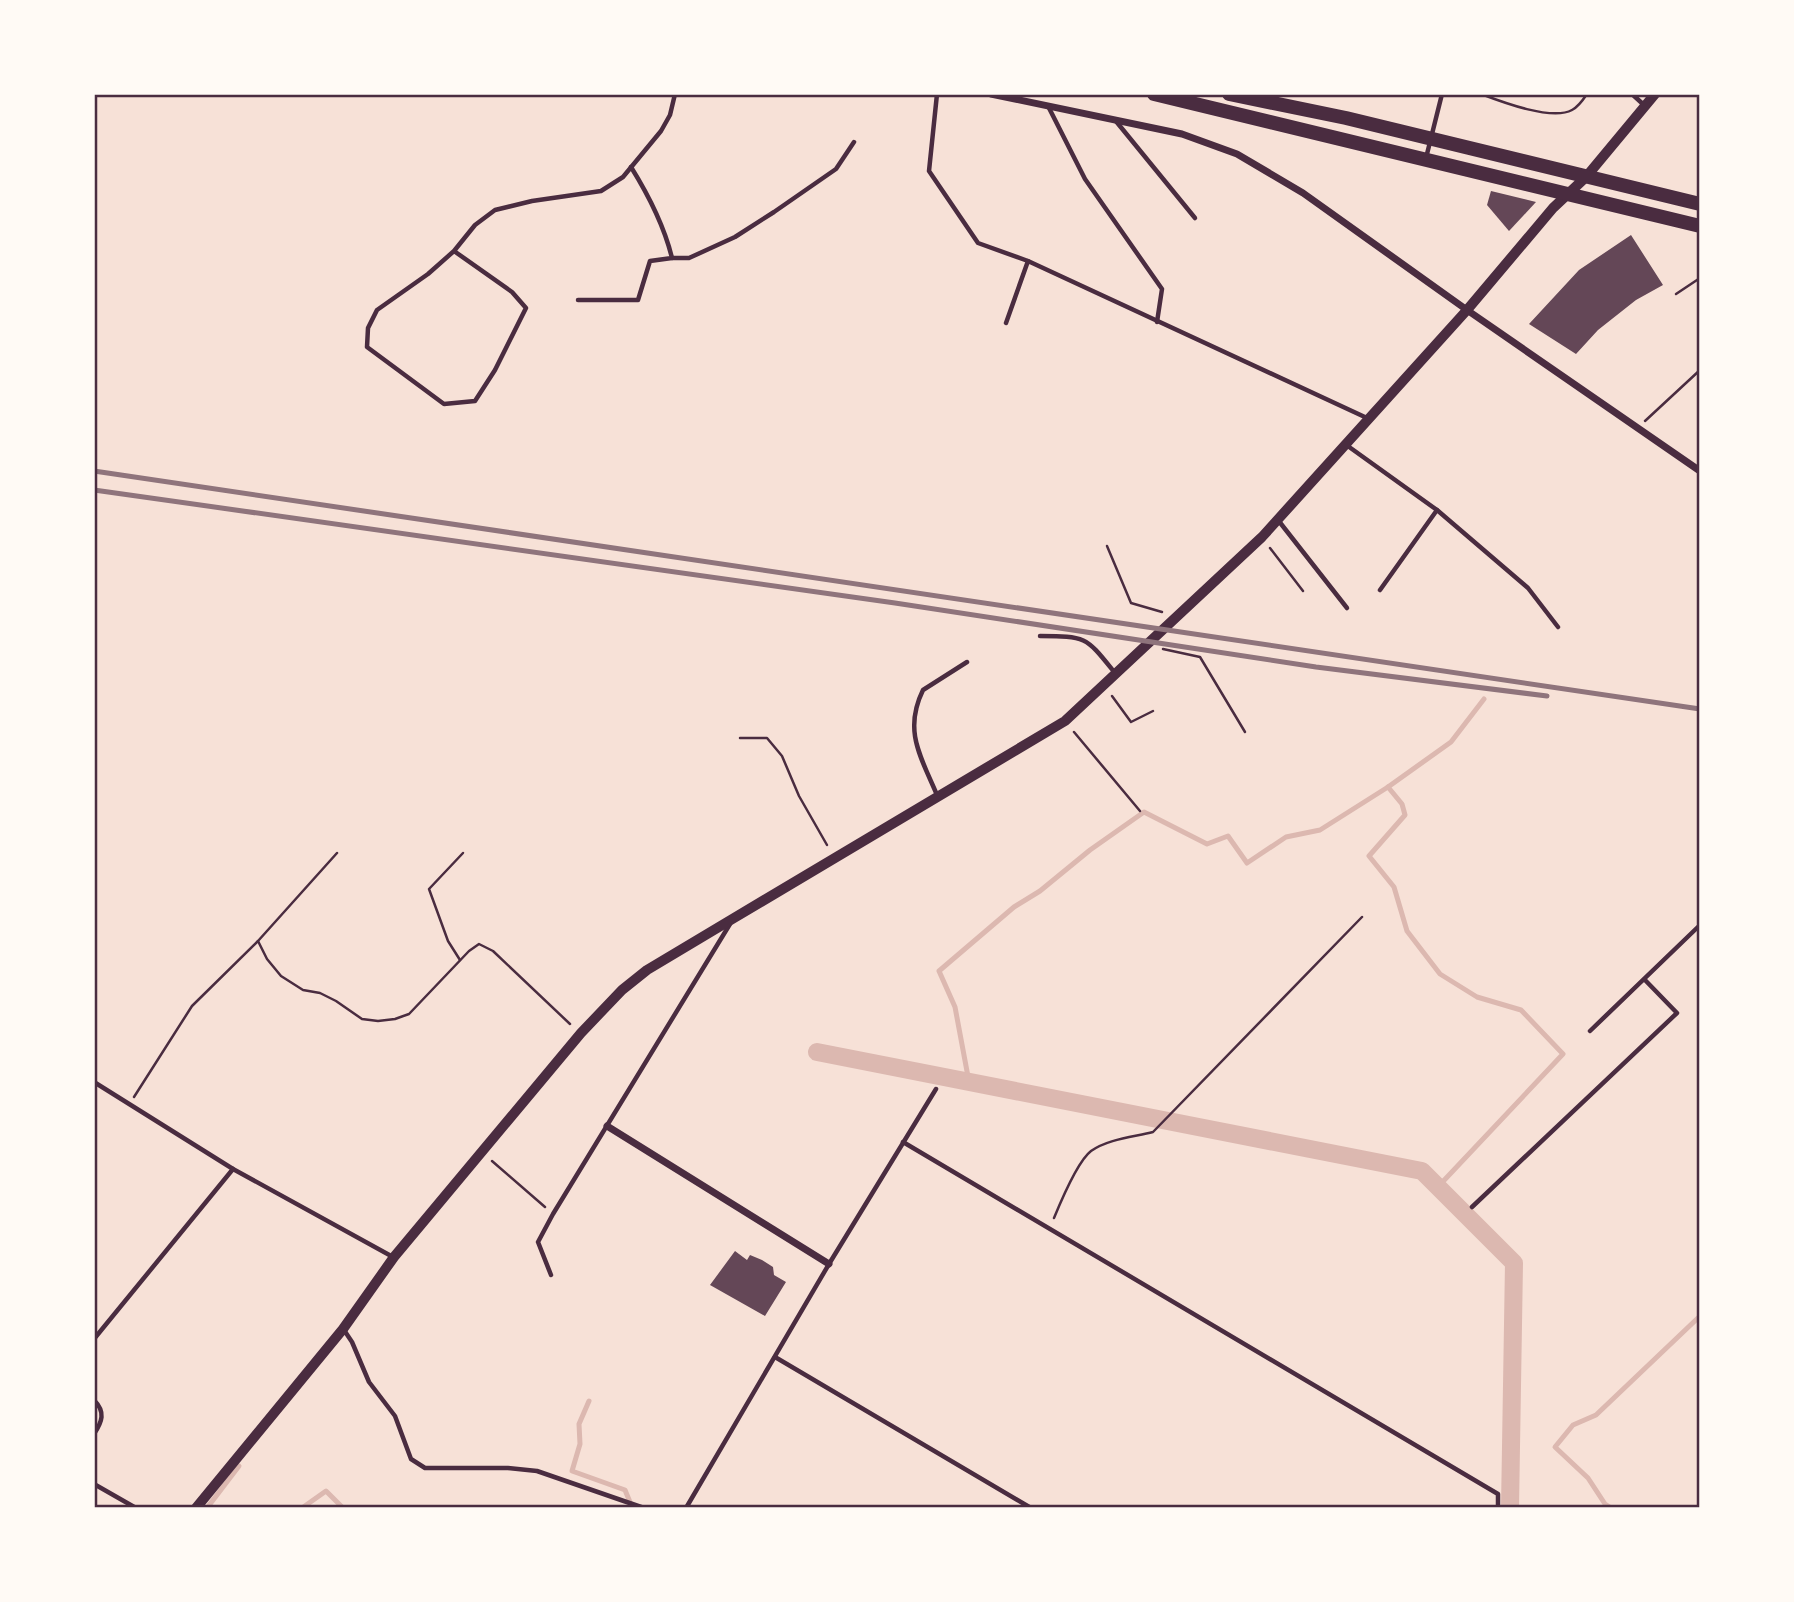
<svg xmlns="http://www.w3.org/2000/svg" width="1794" height="1602" font-family="'Golos Text',sans-serif">
<rect width="100%" height="100%" fill="#f7e1d7"/>
<g fill="none" stroke-linecap="round" stroke-linejoin="round">
<g stroke="#dcb8b0" stroke-width="5">
<polyline points="1388,787 1402,804 1405,815 1369,856 1394,887 1407,931 1440,974 1477,997 1521,1010 1563,1054 1434,1191"/>
<polyline points="969,1082 955,1007 939,971 1014,907 1040,891 1090,850 1144,812 1207,844 1228,836 1247,863 1286,837 1320,830 1388,787 1451,742 1484,699"/>
<polyline points="589,1401 579,1424 580,1444 572,1471 625,1490 632,1507 629,1508"/>
<polyline points="207,1508 239,1466"/>
<polyline points="302,1508 326,1491 343,1508"/>
<polyline points="1611,1508 1605,1504 1588,1478 1555,1447 1573,1425 1596,1415 1700,1316"/>
</g>
<polyline stroke="#dcb8b0" stroke-width="18" points="817,1052 1422,1171 1514,1263 1510,1508"/>
</g>
<g fill="#644757">
<polygon points="1491,191 1536,202 1509,231 1487,205"/>
<polygon points="1631,235 1663,285 1636,300 1598,330 1576,354 1529,324 1579,270"/>
<polygon points="735,1251 747,1260 750,1255 762,1260 773,1267 774,1275 786,1282 765,1316 710,1285"/>
</g>
<g fill="none" stroke-linecap="round" stroke-linejoin="round">
<g stroke="#4a2c40" stroke-width="2.5">
<path d="M1481,94c21,8 71,27 91,16 6,-3 11,-10 15,-16"/>
<polyline points="1676,294 1700,278"/>
<polyline points="1645,421 1700,370"/>
<polyline points="1107,546 1131,603 1162,612"/>
<polyline points="1270,548 1303,591"/>
<polyline points="1163,649 1200,657 1245,732"/>
<polyline points="1112,696 1131,722 1153,711"/>
<polyline points="1074,732 1140,811"/>
<polyline points="740,738 767,738 782,756 799,796 827,845"/>
<polyline points="258,941 267,959 281,976 303,990 320,993 336,1001 362,1019 378,1021 395,1019 409,1014 469,951 479,944 493,951 570,1024"/>
<polyline points="460,960 448,941 429,889 463,853"/>
<polyline points="134,1097 192,1006 258,941 337,853"/>
<polyline points="492,1161 545,1207"/>
<path d="M1054,1218c7,-17 24,-57 37,-67 17,-12 42,-14 62,-19l209,-215"/>
</g>
<g stroke="#4a2c40" stroke-width="4.5">
<polyline points="937,94 929,171 978,243 1028,261"/>
<polyline points="1632,94 1645,106"/>
<polyline points="1048,106 1085,179 1162,289 1157,322"/>
<polyline points="1115,120 1195,218"/>
<polyline points="1426,158 1442,94"/>
<polyline points="454,251 512,292 526,308 495,370 475,401 444,404 367,347 368,328 377,310 428,274 454,251 475,225 495,210 532,201 601,191 623,177 661,131 670,115 675,94"/>
<polyline points="672,258 689,258 735,237 774,212 836,169 854,142"/>
<path d="M578,300h60l12,-39 22,-3c-8,-33 -23,-62 -41,-91"/>
<polyline points="1006,323 1028,261 1367,418"/>
<polyline points="1345,444 1437,510 1528,588 1558,627"/>
<polyline points="1278,520 1347,608"/>
<polyline points="1380,590 1437,510"/>
<path d="M1040,636c47,0 46,1 75,37"/>
<path d="M937,795c-16,-38 -34,-64 -14,-105l44,-28"/>
<polyline points="1590,1031 1700,925"/>
<polyline points="94,1082 233,1169 393,1257"/>
<polyline points="903,1142 1498,1494 1498,1508"/>
<polyline points="1472,1207 1677,1013 1645,980"/>
<polyline points="551,1275 538,1242 553,1214 730,924"/>
<polyline points="344,1330 352,1342 369,1382 395,1416 411,1459 425,1468 508,1468 537,1471 644,1508"/>
<polyline points="94,1339 233,1169"/>
<polyline points="775,1357 1031,1508"/>
<path d="M94,1400c12,12 8,22 0,34"/>
<polyline points="94,1484 136,1508"/>
<polyline points="686,1508 829,1264 936,1089"/>
</g>
<g stroke="#4a2c40" stroke-width="7">
<polyline points="991,94 1182,134 1237,154 1303,193 1467,310 1700,471"/>
<polyline points="607,1126 829,1264"/>
</g>
<polyline stroke="#4a2c40" stroke-width="10" points="196,1508 343,1329 394,1257 581,1033 622,990 647,970 734,918 1065,721 1262,537 1467,310 1553,208 1586,177 1655,94"/>
<g stroke="#4a2c40" stroke-width="14">
<polyline points="1154,94 1700,226"/>
<polyline points="1229,94 1346,118 1700,204"/>
</g>
<g stroke="#8f747c" stroke-width="5">
<polyline points="94,471 1700,709"/>
<polyline points="94,490 895,603 1316,667 1547,696"/>
</g>
</g>
<rect width="1794" height="1602" fill="none" stroke="#fffaf5" stroke-width="192"/>
<rect x="96" y="96" width="1602" height="1410" fill="none" stroke="#4a2c40" stroke-width="2.5"/>
</svg>
